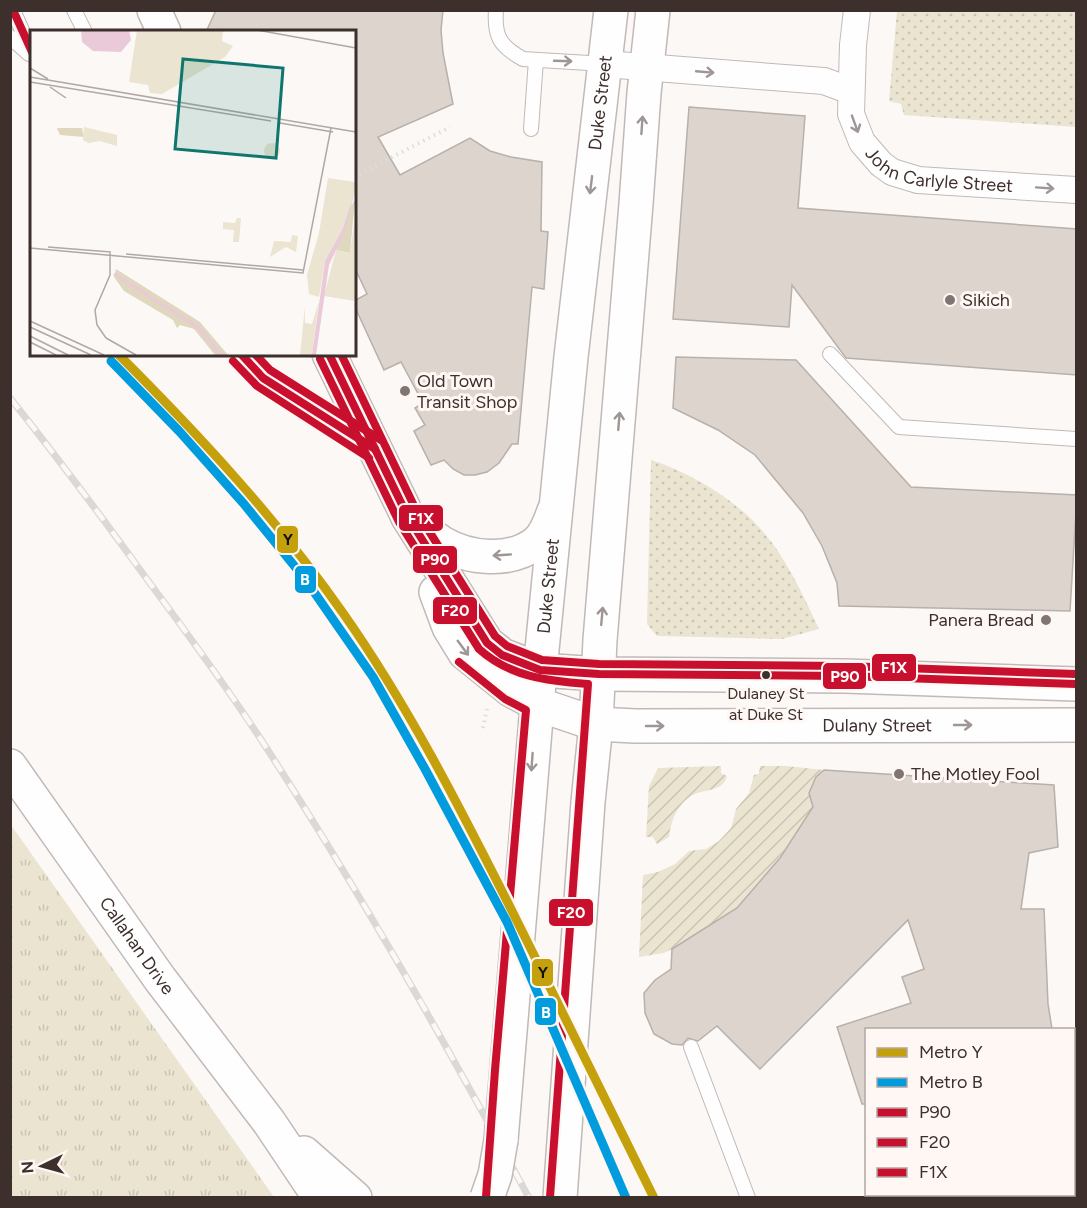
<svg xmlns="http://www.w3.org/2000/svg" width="1087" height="1208" font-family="Figtree,sans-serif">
<defs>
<pattern id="grass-dots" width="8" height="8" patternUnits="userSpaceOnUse" patternTransform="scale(1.5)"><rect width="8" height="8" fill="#eae4d1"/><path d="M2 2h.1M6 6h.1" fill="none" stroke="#cac4b4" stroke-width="1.8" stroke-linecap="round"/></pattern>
<pattern id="park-tufts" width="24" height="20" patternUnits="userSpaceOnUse" patternTransform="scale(1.5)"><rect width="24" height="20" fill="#eae4d1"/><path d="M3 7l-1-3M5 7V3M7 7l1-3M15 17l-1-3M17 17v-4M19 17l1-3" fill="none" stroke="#cac4b4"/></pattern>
<pattern id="garden-furrows" width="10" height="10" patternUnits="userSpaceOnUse" patternTransform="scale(1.5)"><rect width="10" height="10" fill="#eae4d1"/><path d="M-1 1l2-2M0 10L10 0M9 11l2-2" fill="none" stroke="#cac4b4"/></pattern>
</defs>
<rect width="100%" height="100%" fill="#fcf8f6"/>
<g fill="url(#grass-dots)">
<polygon points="897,11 1076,11 1076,127 904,115 901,104 889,101"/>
<path d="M651,460c37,12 79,36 106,65 28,29 45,68 62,104l-37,10 -125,-3 -10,-12z"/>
</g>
<polygon fill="url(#park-tufts)" points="10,825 11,825 274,1197 11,1197"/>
<g fill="url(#garden-furrows)">
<path d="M721,766v7l6,3c-4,17 -24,12 -36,20 -15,10 -20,25 -22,41l-12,7 -4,-7h-7l3,-51 9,-18z"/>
<path d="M760,766h26l38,4c-13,11 -16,21 -11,37l-34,51 -42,50 -65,41 -8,4 -25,4 4,-82 15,-3 17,-8 14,-13 17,-2 13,-8 12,-13 5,-19 13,-16 5,-18 5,-1z"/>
</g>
<g fill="#dcd4cd" stroke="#b7b0ab" stroke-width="1.5">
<polygon points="216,10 443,10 441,30 443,53 453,104 378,137 400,175 470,138 490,151 511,157 542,162 541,231 548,232 544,289 532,287 518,444 512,444 499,463 487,472 475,475 464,475 453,469 444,460 431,465 414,431 425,425 415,408 423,403 401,362 384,370 354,305 354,301 367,294 354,266 354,32 206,32"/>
<polygon points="689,107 805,116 798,208 1077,229 1077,375 846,358 792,285 789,327 673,319"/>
<polygon points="676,357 796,360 911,487 1077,495 1070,611 839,606 837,583 822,546 803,513 755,455 718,430 673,408"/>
<polygon points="824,770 1054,785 1058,847 1029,853 1021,909 1044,909 1048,1004 1052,1029 867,1029 867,1104 862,1104 837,1027 911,1003 902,977 924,969 908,920 760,1069 717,1026 698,1041 688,1038 682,1045 672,1044 654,1034 645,1013 644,993 655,980 671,969 672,949 737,908 780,858 813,807 809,793 816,777"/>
</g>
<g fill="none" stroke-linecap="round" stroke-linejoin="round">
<defs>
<g id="service">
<polyline points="13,10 32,53"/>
<polyline points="74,10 85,32"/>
<path d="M496,10c-2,27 4,36 27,49l82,5"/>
<polyline points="10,37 29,54"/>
<polyline points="531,129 536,60"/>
<polyline points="241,354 263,378 363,441"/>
<polyline points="830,354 899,427 1076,439"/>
<polyline points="691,1047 748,1198"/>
</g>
<g id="minor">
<path id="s1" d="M857,10l-4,35 -2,69 11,28 19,22 11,8 26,8 158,10"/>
<polyline points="605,64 824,81 851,91"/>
<polyline points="1074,1148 1076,1147"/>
<polyline points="912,1198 922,1194"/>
</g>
<g id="tertiary">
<polyline points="154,10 164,32"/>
<polyline points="329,354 408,517 487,643 502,655 540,670 599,674 845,676 1076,684"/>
<path id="s2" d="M436,592l13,35 16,26 46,37 26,14 59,20 39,2 441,-1"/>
<path id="s3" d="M10,766l150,213 109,143 51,76"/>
<polyline points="304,1153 355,1198"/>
</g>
<g id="primary">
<path d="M408,517c11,9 22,18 34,26 27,16 68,20 94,0 10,-8 14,-21 18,-32"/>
<path id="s4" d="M501,1140l39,-470 31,-313 40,-347"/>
<polyline points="560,1198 588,802 596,724 600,640 636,204 644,93 653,10"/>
</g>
</defs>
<use href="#service" stroke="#c1b9b7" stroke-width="16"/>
<use href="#minor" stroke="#c1b9b7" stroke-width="28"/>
<use href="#tertiary" stroke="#c1b9b7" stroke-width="36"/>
<use href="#primary" stroke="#c1b9b7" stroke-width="36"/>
<g stroke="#dedddc" stroke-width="4" stroke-dasharray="1.5 4.5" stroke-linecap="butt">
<polyline points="354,177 450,127"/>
<polyline points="483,728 487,709"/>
</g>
<use href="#service" stroke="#fffefe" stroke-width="14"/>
<use href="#minor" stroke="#fffefe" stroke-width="26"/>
<use href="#tertiary" stroke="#fffefe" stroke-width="33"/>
<use href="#primary" stroke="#fffefe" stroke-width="33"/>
<defs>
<path id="rail" d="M10,398c48,60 94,122 139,184 38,51 76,103 111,156 97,149 185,303 269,460"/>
</defs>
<use href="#rail" stroke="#dbd9d8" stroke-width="7"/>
<use href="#rail" stroke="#fef7f4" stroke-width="4.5" stroke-dasharray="14" stroke-linecap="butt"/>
<defs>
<polyline id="primary-bridge" points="487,1198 495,1175 501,1140"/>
</defs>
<use href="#primary-bridge" stroke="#c1b9b7" stroke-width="36" stroke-linecap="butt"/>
<use href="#primary-bridge" stroke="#fffefe" stroke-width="33"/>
<defs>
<g id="bus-1">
<polyline points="13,10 32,52"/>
<polyline points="241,354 263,378 375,449"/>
<polyline points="329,354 408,517 487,643 502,655 540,670 599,674 845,676 1076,684"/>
</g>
<g id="bus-2">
<path d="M320,359l79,163 80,127c31,28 69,32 109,35l-38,513"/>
<polyline points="233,361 257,386 369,458"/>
<polyline points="459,662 505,699 526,710 495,1070 486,1197"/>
</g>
<g id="bus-3">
<polyline points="255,354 270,370 381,440"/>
<polyline points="341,354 417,512 495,636 507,646 542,660 599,664 845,666 1076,674"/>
</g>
</defs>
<use href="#bus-1" stroke="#fef7f4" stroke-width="12"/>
<use href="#bus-2" stroke="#fef7f4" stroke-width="12"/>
<use href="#bus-3" stroke="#fef7f4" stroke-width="12"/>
<use href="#bus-1" stroke="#c8102e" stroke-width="8"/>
<use href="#bus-2" stroke="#c8102e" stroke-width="8"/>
<use href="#bus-3" stroke="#c8102e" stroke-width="8"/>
<defs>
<path id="metro-1" d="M118,354c81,81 159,165 225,259 64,91 115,191 165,290 49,98 97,196 146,295"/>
<polyline id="metro-2" points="111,361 179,431 244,504 305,579 373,677 425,769 507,922 626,1198"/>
</defs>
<use href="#metro-1" stroke="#fef7f4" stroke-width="14"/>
<use href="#metro-2" stroke="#fef7f4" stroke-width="14"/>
<use href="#metro-1" stroke="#c5a00d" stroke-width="9"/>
<use href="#metro-2" stroke="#009cde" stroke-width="9"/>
</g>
<defs><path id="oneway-shaft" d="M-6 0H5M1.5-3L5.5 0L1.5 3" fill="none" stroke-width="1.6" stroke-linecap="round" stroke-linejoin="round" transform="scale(1.5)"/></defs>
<g stroke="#9e9694">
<use href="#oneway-shaft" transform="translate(563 61) rotate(2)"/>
<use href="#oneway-shaft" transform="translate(705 72) rotate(5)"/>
<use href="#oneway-shaft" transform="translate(855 124) rotate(70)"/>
<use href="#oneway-shaft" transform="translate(642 125) rotate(-86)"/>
<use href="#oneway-shaft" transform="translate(591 185) rotate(97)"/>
<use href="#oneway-shaft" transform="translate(1045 188) rotate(4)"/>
<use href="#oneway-shaft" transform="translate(619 421) rotate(-85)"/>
<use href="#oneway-shaft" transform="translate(502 555) rotate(176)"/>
<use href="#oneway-shaft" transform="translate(602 616) rotate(-85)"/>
<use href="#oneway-shaft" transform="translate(463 648) rotate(54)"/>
<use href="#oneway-shaft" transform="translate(963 725)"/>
<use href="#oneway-shaft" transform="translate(655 726)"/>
<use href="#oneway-shaft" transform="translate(532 762) rotate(94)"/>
</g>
<g fill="#807572" stroke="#fef7f4" stroke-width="2">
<circle cx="950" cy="300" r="6"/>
<circle cx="405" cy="391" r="6"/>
<circle cx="1046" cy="620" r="6"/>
<circle cx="899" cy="774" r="6"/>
</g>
<circle fill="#3d2f2b" stroke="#fef7f4" stroke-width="2" cx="766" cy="675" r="5"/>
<g text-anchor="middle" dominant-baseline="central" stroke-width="6" stroke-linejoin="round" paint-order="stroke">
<g font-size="16" fill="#3d2f2b" stroke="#fef7f4">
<text x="766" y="693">Dulaney St<tspan x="766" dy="21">at Duke St</tspan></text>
</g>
<g font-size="18" fill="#3d2f2b" stroke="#fef7f4">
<text stroke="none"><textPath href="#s4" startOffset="1042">Duke Street</textPath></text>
<text stroke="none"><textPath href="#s1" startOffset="222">John Carlyle Street</textPath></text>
<text stroke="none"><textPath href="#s4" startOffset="556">Duke Street</textPath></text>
<text stroke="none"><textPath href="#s2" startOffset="500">Dulany Street</textPath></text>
<text stroke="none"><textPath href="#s3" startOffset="220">Callahan Drive</textPath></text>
</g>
<g font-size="18" fill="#3d2f2b" stroke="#fef7f4" text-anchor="start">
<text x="962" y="300">Sikich</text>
<text x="417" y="381">Old Town<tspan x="417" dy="21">Transit Shop</tspan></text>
<text x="1034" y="620" text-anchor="end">Panera Bread</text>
<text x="911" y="774">The Motley Fool</text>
</g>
</g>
<g transform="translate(30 30)">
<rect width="326" height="326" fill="#fcf8f6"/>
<path d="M234 121a8 8 0 1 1 16 0a8 8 0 1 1-16 0ZM289,271l-7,54h-12l5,-49v17l7,1z" fill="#eae4d1"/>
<path d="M27,98h25l2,9 -24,-2zM325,170l-5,53 -14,-3 14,-43zM86,239l84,53 28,33h-13l-21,-26 -14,-4 -3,3 -4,-8 -49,-29 -10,-14z" fill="#dfd7be"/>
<path d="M325,187v84l-31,-5 12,-46 14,3z" fill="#eae4d1"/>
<path d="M107,0h86l-1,11 11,5 -8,11 -63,37 -12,-1 -2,-8 -19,-3zM54,97l33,8v11l-17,-5 -12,2 -5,-3zM298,148l27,4v9l-12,37 -18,33 -6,36 -10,-3 -2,-19 12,-42zM207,188h4l-2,24h-6l1,-12 -11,-1v-7l12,1zM262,205l6,1 -2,16 -10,-5 -16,10 4,-16 17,1z" fill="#eae4d1"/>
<path d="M51,0h48l2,10 -10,12 -28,-1 -11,-9zM325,161l-10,40 -16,34 -13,90h-4l13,-94 18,-33z" fill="#eacad9"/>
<path fill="none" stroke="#eacad9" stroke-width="3" d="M84,244l84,53 23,28"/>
<path fill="none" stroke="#b0a8a5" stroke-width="1.5" d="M227,0l99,18M0,38l18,11M0,47l326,55M0,52l241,39M20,57l16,11M250,93l53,9M18,217l63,5M0,218l273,25 28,-145M96,224l177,16M0,291l74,34M0,297l61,28M0,306l38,19M76,308l-9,-13 -2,-15 15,-35v-22M76,308l30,17M0,312l26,13"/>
<path fill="#0f766e" fill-opacity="0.15" stroke="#0f766e" stroke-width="3" d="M153,29l100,9 -7,90 -101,-9z"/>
<rect width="326" height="326" fill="none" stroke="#3d2f2b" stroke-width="3"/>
</g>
<g stroke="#fef7f4" stroke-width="2">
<rect x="398" y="504" width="46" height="28" rx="6" fill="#c8102e"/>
<rect x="276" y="525" width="23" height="29" rx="6" fill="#c5a00d"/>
<rect x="412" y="545" width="46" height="29" rx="6" fill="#c8102e"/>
<rect x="294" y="565" width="23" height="29" rx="6" fill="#009cde"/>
<rect x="432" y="596" width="46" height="29" rx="6" fill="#c8102e"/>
<rect x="871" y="653" width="46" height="29" rx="6" fill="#c8102e"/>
<rect x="822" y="662" width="45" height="28" rx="6" fill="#c8102e"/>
<rect x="548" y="898" width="46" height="29" rx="6" fill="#c8102e"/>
<rect x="531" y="958" width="23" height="29" rx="6" fill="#c5a00d"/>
<rect x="534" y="997" width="23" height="29" rx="6" fill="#009cde"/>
</g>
<g font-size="16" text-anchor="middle" font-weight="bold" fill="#fff">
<text x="421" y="524">F1X</text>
<text x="435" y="565">P90</text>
<text x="305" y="585">B</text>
<text x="455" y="616">F20</text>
<text x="894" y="673">F1X</text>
<text x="845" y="682">P90</text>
<text x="571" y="918">F20</text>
<text x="546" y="1018">B</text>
</g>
<g font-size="16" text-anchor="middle" font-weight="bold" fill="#111">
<text x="288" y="545">Y</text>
<text x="543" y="978">Y</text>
</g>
<rect width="1087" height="1208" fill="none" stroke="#3d2f2b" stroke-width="24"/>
<rect x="865" y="1028" width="210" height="168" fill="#fef7f4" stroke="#b1a7a4" stroke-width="1.5"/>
<rect x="877" y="1048" width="30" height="9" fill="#c5a00d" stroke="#b1a7a4" stroke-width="1.5"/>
<text x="919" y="1058" font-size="18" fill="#3d2f2b">Metro Y</text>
<rect x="877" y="1078" width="30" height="9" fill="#009cde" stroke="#b1a7a4" stroke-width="1.5"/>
<text x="919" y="1088" font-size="18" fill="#3d2f2b">Metro B</text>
<rect x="877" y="1108" width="30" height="9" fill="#c8102e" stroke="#b1a7a4" stroke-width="1.5"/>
<text x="919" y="1118" font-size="18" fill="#3d2f2b">P90</text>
<rect x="877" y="1138" width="30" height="9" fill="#c8102e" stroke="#b1a7a4" stroke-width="1.5"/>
<text x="919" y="1148" font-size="18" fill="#3d2f2b">F20</text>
<rect x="877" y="1168" width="30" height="9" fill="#c8102e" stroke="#b1a7a4" stroke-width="1.5"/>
<text x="919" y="1178" font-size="18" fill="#3d2f2b">F1X</text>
<g transform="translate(42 1166) rotate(265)" stroke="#fef7f4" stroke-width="4.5" paint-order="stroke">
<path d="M0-4.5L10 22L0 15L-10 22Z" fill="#3d2f2b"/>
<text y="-9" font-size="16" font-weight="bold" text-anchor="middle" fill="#3d2f2b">N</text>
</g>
</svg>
